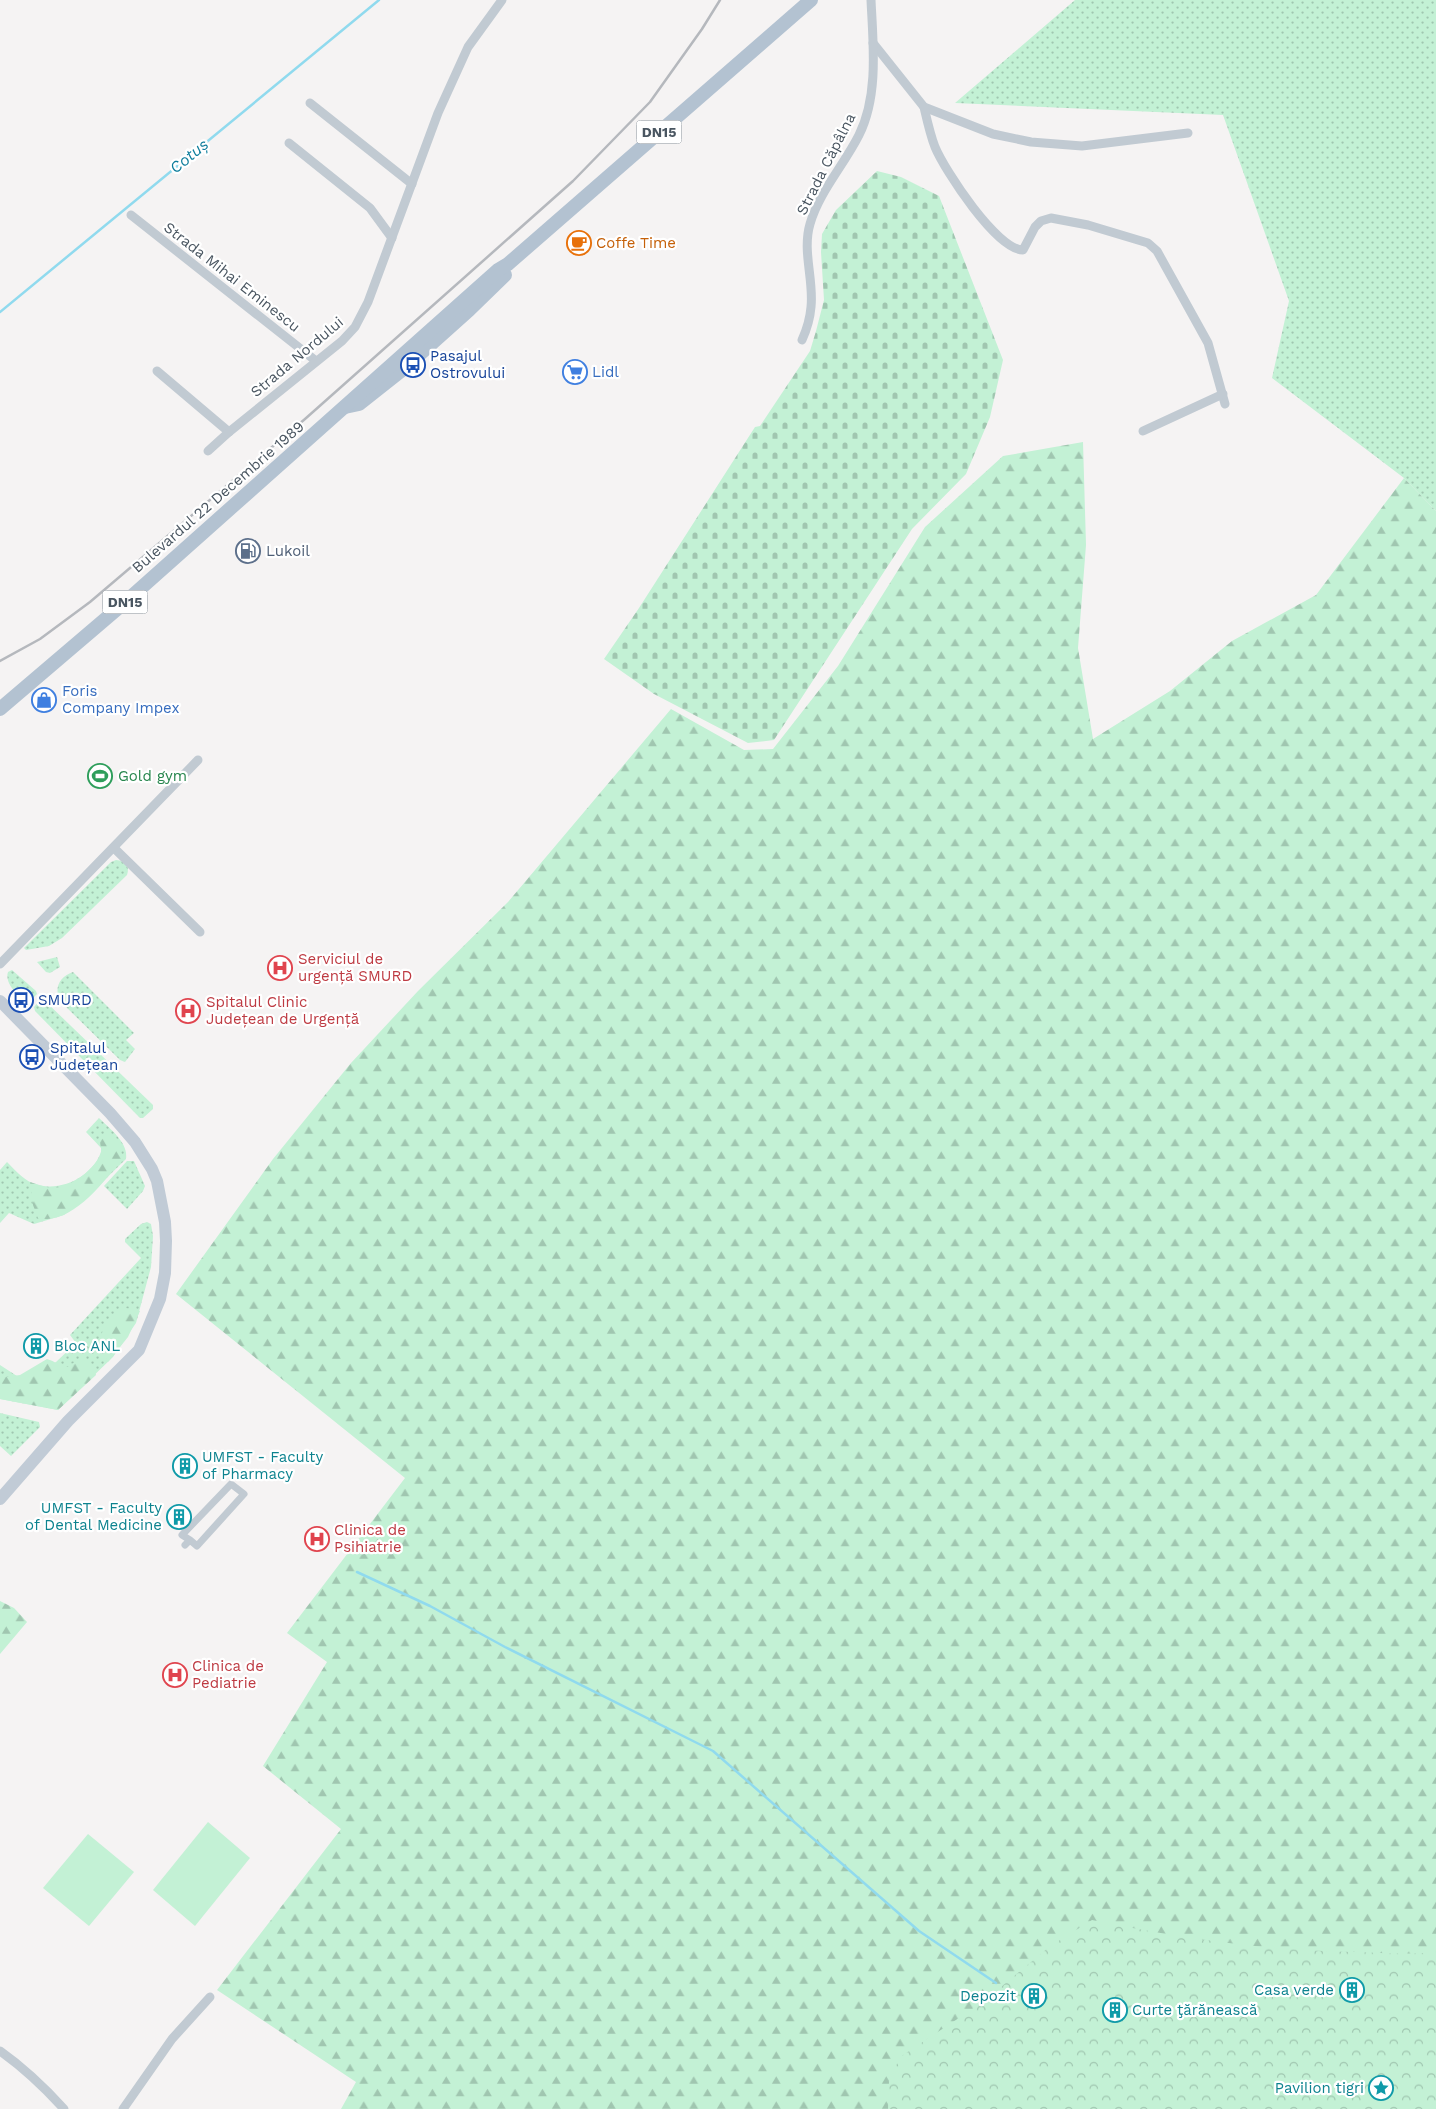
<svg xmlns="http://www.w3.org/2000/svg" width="1436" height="2109" font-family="'Work Sans',sans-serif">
<defs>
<pattern id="grass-dots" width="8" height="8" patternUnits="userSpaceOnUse" patternTransform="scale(1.25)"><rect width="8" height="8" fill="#c3f1d5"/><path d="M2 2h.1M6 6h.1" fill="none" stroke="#a0c6b0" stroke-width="1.8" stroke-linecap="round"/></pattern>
<pattern id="forest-firs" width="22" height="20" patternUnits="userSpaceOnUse" patternTransform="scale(1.25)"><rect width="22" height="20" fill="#c3f1d5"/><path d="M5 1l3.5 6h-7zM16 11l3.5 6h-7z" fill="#a0c6b0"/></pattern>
<pattern id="cemetery-stones" width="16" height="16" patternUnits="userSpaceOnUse" patternTransform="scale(1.25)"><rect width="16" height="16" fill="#c3f1d5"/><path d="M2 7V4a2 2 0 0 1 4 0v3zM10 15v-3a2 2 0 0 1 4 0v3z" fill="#a0c6b0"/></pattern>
<pattern id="park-crowns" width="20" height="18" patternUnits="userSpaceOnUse" patternTransform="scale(1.25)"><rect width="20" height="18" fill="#c3f1d5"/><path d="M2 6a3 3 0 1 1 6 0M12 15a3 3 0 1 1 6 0" fill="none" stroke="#a0c6b0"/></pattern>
</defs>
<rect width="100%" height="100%" fill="#f5f3f3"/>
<g fill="url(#grass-dots)">
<polygon points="1075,0 1436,0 1436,511 1404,478 1272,378 1289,301 1223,115 955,103"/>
<path d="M116,860c10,1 14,6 11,15l-65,63 -13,8 -23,4 -2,-2 87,-86z"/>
<polygon points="57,957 60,967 50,973 46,972 37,962"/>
<path d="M12,970l24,21 1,3 -8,8c-10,-3 -25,-19 -21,-30z"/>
<path d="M73,972l61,61 -8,7 9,9 -10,13 -5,-2 -60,-59c-6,-13 -1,-24 13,-29z"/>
<polygon points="40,1000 44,1000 153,1105 153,1109 143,1118 140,1118 35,1011 34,1007"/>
<path d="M99,1118c11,11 30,25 27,41l-45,44 -17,12 -30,9 -25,-11 -9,10v-53l7,-8c7,7 16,17 25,21 27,11 62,-6 70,-34l-16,-17z"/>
<polygon points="127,1161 134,1161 145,1186 143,1191 127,1209 104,1186"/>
<polygon points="147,1222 151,1224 153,1236 151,1267 136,1323 113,1357 58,1410 0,1399 0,1365 20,1378 56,1362 76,1343 70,1335 141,1258 125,1242 125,1239 141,1224"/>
<polygon points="0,1413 39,1422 40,1427 11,1456 0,1446"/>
</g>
<g fill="url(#forest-firs)">
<polygon points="1083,442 1086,545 1078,648 1093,739 1170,691 1232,641 1316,595 1404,478 1436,511 1436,2109 341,2109 356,2082 217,1990 341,1829 263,1766 327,1662 287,1633 405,1478 176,1294 273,1159 351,1063 418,991 508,902 671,709 744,750 773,749 838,666 925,527 1003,456"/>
<path d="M104,1134h8l9,14 1,11c-18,23 -51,67 -84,59l-5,-13 -3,-23c7,2 15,5 22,6 18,0 40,-17 48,-32 3,-7 -1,-12 0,-19z"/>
<path d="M126,1308l14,3 -12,26 -20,25c-13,-25 -7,-42 18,-54z"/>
<path d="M47,1359c8,2 13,8 21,8 11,-11 26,-9 28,8l-38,35 -58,-11v-26l5,4 15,-2z"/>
<polygon points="0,1601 14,1608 27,1622 0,1654"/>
</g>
<polygon fill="url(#cemetery-stones)" points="877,171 901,177 939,196 1003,360 990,417 966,474 912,529 774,740 748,743 654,694 604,659 639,608 755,427 760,426 810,351 816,331 824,300 821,252 822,234 836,210"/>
<path fill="url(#park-crowns)" d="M1092,1920c87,18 175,31 264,32 27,1 53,3 80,0v157h-548l1,-28 11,-24 83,-55 66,-55z"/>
<g fill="#c3f1d5">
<polygon points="208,1822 250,1858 195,1926 153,1890"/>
<polygon points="88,1834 134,1872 89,1926 43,1888"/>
</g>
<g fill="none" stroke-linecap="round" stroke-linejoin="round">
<g stroke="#90daee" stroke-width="2.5">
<polyline points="0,312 379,0"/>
<polyline points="357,1572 430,1606 505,1647 713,1751 919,1931 996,1983"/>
</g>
<polyline stroke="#c1cad2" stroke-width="7" points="185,1545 190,1540 197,1546 244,1494 231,1484 182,1535 190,1540"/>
<g stroke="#c1cad2" stroke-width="9">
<polyline points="873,43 924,107 993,134 1031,142 1082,146 1188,133"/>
<polyline points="310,103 412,184"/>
<path d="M924,107c3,13 6,27 11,40 10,24 62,103 88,103l12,-23 6,-6 10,-3 37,7 60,18 9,8 51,92 17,61"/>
<polyline points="289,143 370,208 392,238"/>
<polyline points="131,215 316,361"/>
<path d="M802,340c5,-11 8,-21 9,-33 3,-27 -9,-56 -1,-83 9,-32 34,-59 49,-89 20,-40 14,-92 12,-135"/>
<polyline points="157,371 229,432"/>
<polyline points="1143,431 1223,394"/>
<polyline points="208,451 229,432 342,341 355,327 368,302 438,113 468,47 502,0"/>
<polyline points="114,848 200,932"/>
<polyline points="0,964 198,760"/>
<path d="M0,2051c24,17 44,36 64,58"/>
<polyline points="123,2109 172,2039 210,1997"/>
</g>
<polyline stroke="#c1cbd6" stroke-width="12" points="0,1001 110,1113 135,1142 152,1169 157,1181 165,1222 166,1241 165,1273 160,1299 139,1350 68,1421 0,1499"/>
<g stroke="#b3c2d1" stroke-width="14">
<polyline points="345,407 359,404 402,370 469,310 505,275"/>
<polyline points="0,709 123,604 498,270 508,264 811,0"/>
</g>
<polyline stroke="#b5b8bd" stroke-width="2.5" points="0,661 40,639 90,602 305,419 573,181 650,102 702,29 720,0"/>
</g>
<defs>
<symbol id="cafe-ring" viewBox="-11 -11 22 22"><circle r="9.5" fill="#fff" stroke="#e8710a" stroke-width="1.5"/><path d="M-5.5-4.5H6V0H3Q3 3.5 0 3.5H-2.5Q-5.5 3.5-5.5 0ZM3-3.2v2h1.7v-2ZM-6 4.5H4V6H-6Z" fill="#e8710a"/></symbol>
<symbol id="bus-ring" viewBox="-11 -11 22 22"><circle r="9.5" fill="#fff" stroke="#1a4fb4" stroke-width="1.5"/><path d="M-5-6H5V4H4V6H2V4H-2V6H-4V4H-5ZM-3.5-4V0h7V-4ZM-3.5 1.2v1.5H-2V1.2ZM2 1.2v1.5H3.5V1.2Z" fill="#1a4fb4"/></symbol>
<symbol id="supermarket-ring" viewBox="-11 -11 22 22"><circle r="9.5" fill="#fff" stroke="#3f7fe0" stroke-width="1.5"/><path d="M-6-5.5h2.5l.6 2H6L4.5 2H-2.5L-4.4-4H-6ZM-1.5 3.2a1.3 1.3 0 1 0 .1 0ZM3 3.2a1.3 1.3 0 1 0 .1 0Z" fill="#3f7fe0"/></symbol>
<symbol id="fuel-ring" viewBox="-11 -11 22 22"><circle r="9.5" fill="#fff" stroke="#5c6f8a" stroke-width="1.5"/><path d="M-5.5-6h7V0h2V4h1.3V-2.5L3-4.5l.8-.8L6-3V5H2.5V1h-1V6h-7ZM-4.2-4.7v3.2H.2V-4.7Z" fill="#5c6f8a"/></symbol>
<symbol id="shop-ring" viewBox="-11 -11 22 22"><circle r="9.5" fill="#fff" stroke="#3f7fe0" stroke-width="1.5"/><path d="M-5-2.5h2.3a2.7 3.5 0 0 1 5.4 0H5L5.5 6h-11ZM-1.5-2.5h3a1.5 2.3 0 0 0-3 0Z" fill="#3f7fe0"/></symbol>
<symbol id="stadium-ring" viewBox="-11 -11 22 22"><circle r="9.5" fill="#fff" stroke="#2e9e5b" stroke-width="1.5"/><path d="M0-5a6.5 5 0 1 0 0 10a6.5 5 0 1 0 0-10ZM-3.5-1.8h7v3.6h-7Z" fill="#2e9e5b"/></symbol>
<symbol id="hospital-ring" viewBox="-11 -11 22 22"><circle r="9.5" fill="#fff" stroke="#e0444e" stroke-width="1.5"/><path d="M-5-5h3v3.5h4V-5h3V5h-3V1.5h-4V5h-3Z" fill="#e0444e"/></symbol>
<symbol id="building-ring" viewBox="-11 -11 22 22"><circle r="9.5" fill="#fff" stroke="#0f9aa8" stroke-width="1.5"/><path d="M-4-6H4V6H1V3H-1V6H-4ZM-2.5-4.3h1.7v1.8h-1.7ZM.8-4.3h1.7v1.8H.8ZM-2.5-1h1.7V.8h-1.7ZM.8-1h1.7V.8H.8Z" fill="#0f9aa8"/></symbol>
<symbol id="sight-ring" viewBox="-11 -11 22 22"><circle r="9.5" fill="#fff" stroke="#0f9aa8" stroke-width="1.5"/><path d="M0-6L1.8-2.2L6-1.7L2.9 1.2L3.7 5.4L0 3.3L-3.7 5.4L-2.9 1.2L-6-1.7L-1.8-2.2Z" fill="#0f9aa8"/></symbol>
</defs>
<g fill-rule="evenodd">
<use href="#cafe-ring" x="565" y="229" width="28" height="28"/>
<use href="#bus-ring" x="399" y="351" width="28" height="28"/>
<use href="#supermarket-ring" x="561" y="358" width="28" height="28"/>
<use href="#fuel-ring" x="234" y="537" width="28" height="28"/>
<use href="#shop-ring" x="30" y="686" width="28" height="28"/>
<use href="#stadium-ring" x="86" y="762" width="28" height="28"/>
<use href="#hospital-ring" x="266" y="954" width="28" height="28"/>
<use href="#bus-ring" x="7" y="986" width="28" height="28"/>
<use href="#hospital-ring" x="174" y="997" width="28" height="28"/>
<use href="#bus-ring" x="18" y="1043" width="28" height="28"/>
<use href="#building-ring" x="22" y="1332" width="28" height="28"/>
<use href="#building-ring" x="171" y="1452" width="28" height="28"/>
<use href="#building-ring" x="165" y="1503" width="28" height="28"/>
<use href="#hospital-ring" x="303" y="1525" width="28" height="28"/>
<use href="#hospital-ring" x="161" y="1661" width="28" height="28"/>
<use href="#building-ring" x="1338" y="1976" width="28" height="28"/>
<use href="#building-ring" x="1020" y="1982" width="28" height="28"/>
<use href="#building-ring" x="1101" y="1996" width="28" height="28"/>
<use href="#sight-ring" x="1367" y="2074" width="28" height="28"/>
</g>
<g text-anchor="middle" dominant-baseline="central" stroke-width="4.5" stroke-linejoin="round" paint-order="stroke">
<g fill="#fff" stroke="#808990" stroke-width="1">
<rect x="636.5" y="120.5" width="45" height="23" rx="4"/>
<rect x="102.5" y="590.5" width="45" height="23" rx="4"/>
</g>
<g font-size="14" font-weight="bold" fill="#4a5661">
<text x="659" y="132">DN15</text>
<text x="125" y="602">DN15</text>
</g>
<g font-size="15" fill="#4a5661" stroke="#fff">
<text transform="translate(826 164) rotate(-63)">Strada Căpâlna</text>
<text transform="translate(232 277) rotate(38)">Strada Mihai Eminescu</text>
<text transform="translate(297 357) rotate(-40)">Strada Nordului</text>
<text transform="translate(218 497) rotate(-41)">Bulevardul 22 Decembrie 1989</text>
</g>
<g font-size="15" fill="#c56008" stroke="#fff" text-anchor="start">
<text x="596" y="243">Coffe Time</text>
</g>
<g font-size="15" fill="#164399" stroke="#fff" text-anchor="start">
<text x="430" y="356">Pasajul<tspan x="430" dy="17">Ostrovului</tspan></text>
<text x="38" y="1000">SMURD</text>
<text x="50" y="1048">Spitalul<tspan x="50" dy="17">Județean</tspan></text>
</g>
<g font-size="15" fill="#366cbe" stroke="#fff" text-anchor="start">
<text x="592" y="372">Lidl</text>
<text x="62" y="691">Foris<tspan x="62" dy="17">Company Impex</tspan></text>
</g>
<g font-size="15" fill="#4e5e75" stroke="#fff" text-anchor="start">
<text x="266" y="551">Lukoil</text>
</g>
<g font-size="15" fill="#27864d" stroke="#fff" text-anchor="start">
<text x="118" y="776">Gold gym</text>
</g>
<g font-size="15" fill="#be3a42" stroke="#fff" text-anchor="start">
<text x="298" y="959">Serviciul de<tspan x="298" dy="17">urgență SMURD</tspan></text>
<text x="206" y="1002">Spitalul Clinic<tspan x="206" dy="17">Județean de Urgență</tspan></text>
<text x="334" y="1530">Clinica de<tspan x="334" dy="17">Psihiatrie</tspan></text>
<text x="192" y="1666">Clinica de<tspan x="192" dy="17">Pediatrie</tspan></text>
</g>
<g font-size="15" fill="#0d838f" stroke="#fff" text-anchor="end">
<text x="54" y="1346" text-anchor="start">Bloc ANL</text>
<text x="202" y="1457" text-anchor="start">UMFST - Faculty<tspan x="202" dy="17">of Pharmacy</tspan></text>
<text x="162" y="1508">UMFST - Faculty<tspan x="162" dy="17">of Dental Medicine</tspan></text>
<text x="1334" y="1990">Casa verde</text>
<text x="1016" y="1996">Depozit</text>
<text x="1132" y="2010" text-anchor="start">Curte ţărănească</text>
<text x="1364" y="2088">Pavilion tigri</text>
</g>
<g font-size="16" font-style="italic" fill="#0c7c9b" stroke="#fff">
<text transform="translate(189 156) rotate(-39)">Cotuș</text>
</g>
</g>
</svg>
